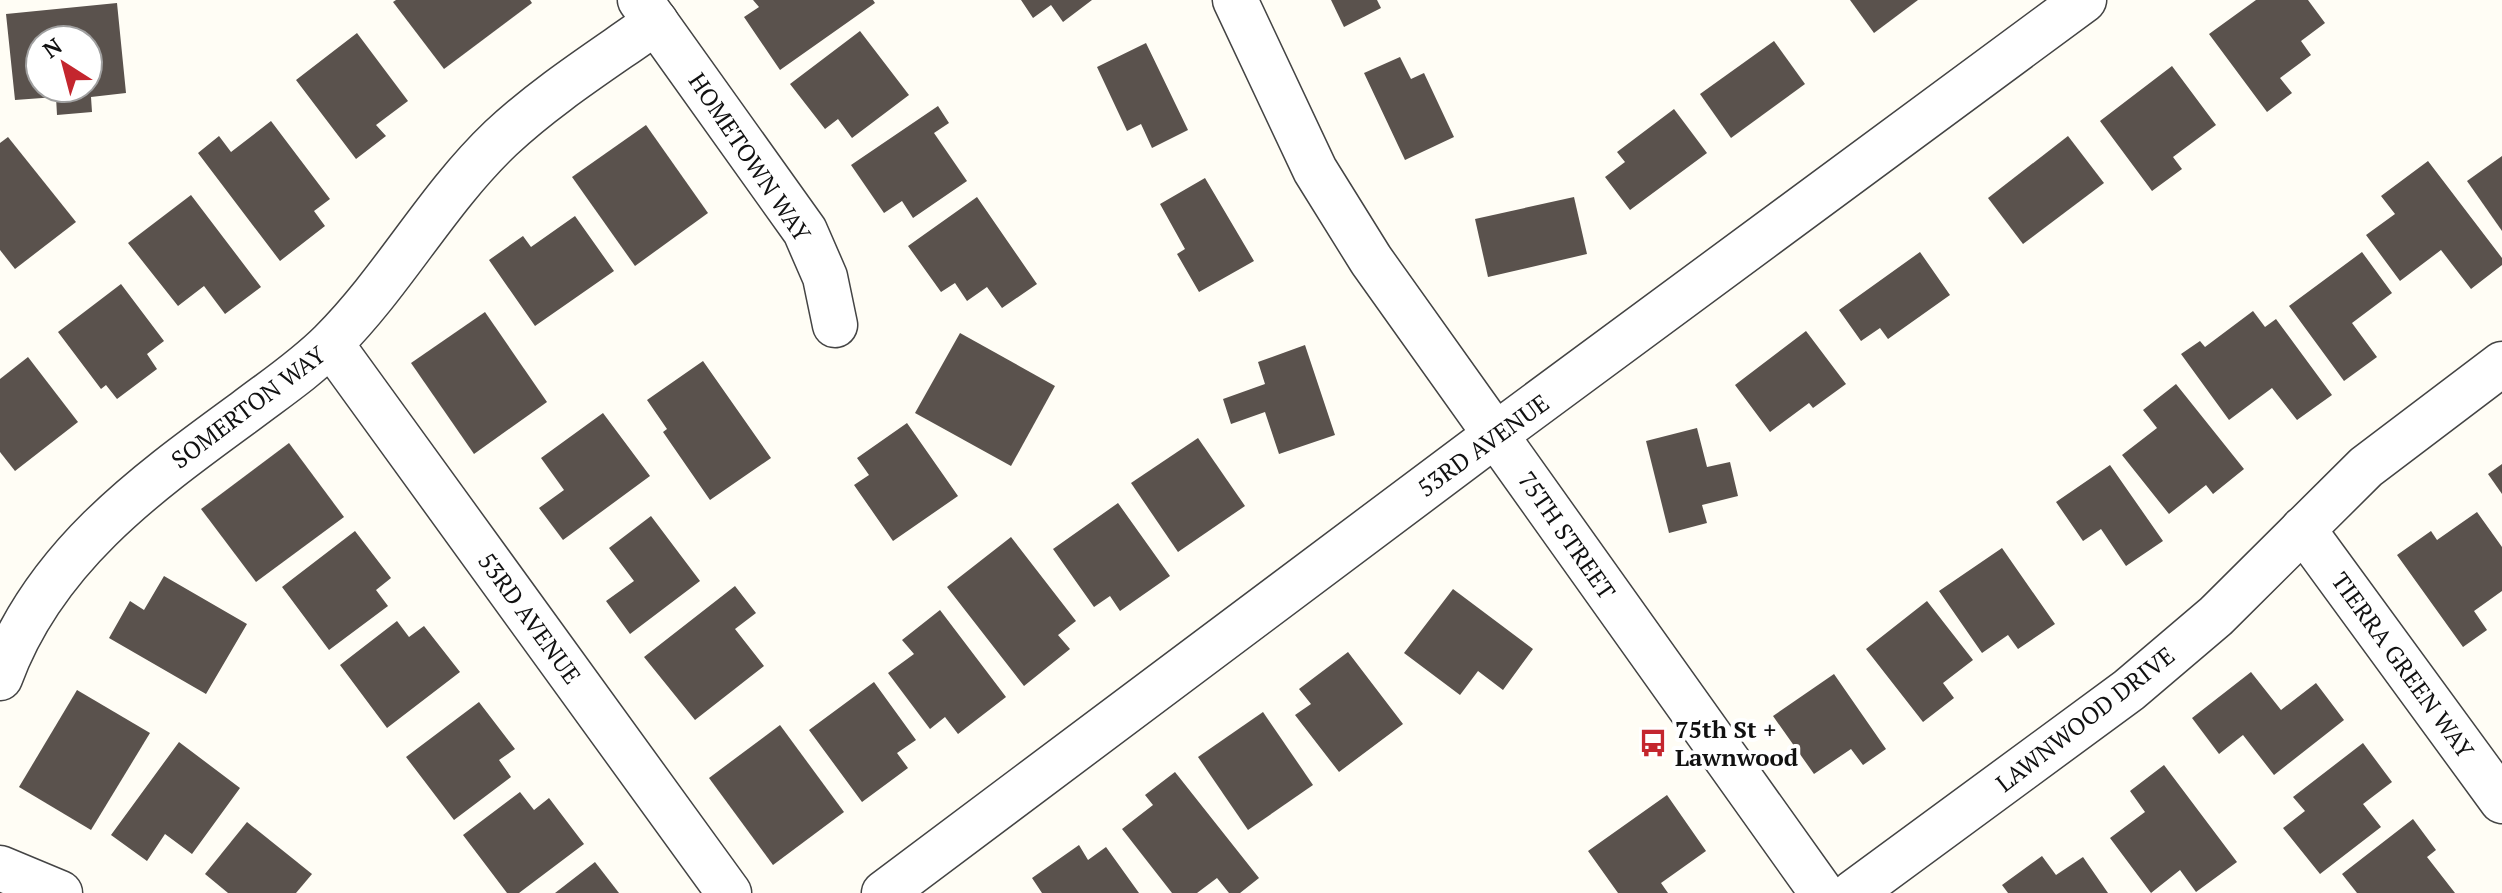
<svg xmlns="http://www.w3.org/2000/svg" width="2502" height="893" font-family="'PT Serif',serif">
<rect width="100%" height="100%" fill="#fffdf5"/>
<g fill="#5a524d" fill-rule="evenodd">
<polygon points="396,0 530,0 532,3 444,69 393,2"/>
<polygon points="753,0 873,0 875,3 780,70 744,17 759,7"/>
<polygon points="1021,0 1092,0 1063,22 1051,5 1033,18"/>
<polygon points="1331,0 1377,0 1381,8 1344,27"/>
<polygon points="1850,0 1918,0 1874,33"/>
<polygon points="2256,0 2308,0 2325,23 2301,41 2311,55 2280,78 2292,93 2267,112 2209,34"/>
<path d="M117,3l9,90 -35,4 1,15 -35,3 -1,-18 -41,3 -9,-86zM40,40h48v48h-48z"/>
<polygon points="860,31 909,95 852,138 838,119 825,129 790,84"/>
<polygon points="357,33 408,101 376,125 386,136 356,159 296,80"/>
<polygon points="1774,41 1805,84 1731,138 1700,94"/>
<polygon points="1146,43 1188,130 1152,148 1141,124 1127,131 1097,67"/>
<polygon points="1400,57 1411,79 1424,73 1454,137 1405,160 1364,73"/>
<polygon points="2172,66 2216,125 2173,157 2182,169 2152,191 2100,121"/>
<polygon points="938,106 949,123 934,133 967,181 913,218 902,201 884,213 851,165"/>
<polygon points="1674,109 1707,153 1630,210 1605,177 1625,162 1617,152"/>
<polygon points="271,121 330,199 314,211 325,226 280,261 198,153 219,136 231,152"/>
<polygon points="646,125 708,213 635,266 572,177"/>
<polygon points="2068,136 2104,183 2023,244 1988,198"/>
<polygon points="8,137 76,222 15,269 0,250 0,143"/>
<polygon points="2502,156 2502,231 2467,181"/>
<polygon points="2428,161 2502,258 2502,265 2471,289 2441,250 2400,281 2366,235 2395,214 2381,196"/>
<polygon points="1205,178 1254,261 1199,292 1177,254 1185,249 1160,204"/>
<polygon points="191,195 261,287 225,314 204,286 178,306 128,243"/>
<polygon points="977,197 1037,284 1002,308 987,287 967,301 955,283 941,292 908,246"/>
<polygon points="1574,197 1587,254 1488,277 1475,219"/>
<polygon points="575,216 614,271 535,326 489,260 523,236 531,247"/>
<polygon points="1920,252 1950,295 1888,339 1880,328 1861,341 1839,310"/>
<polygon points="2362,252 2392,293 2352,323 2377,357 2344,381 2289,306"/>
<polygon points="121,284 164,341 147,354 157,369 117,399 106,385 101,389 58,332"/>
<polygon points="2253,311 2265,327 2276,319 2332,395 2297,420 2272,388 2229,420 2181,354 2200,341 2205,347"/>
<polygon points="485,312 547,402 474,454 411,363"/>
<polygon points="1806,331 1846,384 1813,408 1809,403 1770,432 1735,385"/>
<polygon points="960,333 1055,386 1011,466 915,413"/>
<polygon points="1305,345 1335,435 1279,454 1265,412 1231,424 1223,399 1265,384 1258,362"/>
<polygon points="28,357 78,422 15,471 0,452 0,379"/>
<polygon points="703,361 771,458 710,500 663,432 667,429 647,400"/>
<polygon points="2176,384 2244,469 2213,494 2206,485 2169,514 2122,455 2157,428 2143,410"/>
<polygon points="603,413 650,476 563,540 539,508 564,490 541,458"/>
<polygon points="907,423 958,496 893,541 854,485 869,475 857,458"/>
<polygon points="1697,428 1707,467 1730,462 1738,496 1702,505 1707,523 1669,533 1646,441"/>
<polygon points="1198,438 1245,506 1178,552 1131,483"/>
<polygon points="289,443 344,517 256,582 201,509"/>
<polygon points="2502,464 2502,494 2488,474"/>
<polygon points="2110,465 2163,541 2126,566 2101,529 2083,541 2056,502"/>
<polygon points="1118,503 1170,576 1120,611 1110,596 1094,607 1053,549"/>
<polygon points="2477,512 2502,547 2502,591 2474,611 2487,630 2463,647 2397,555 2431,531 2437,540"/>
<polygon points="651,516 700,581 630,634 606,601 634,581 609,548"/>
<polygon points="355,531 391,578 376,590 388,606 329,650 282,587"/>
<polygon points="1011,537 1076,621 1058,635 1070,649 1024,686 947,587"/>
<polygon points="2002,548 2055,624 2018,649 2008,635 1982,653 1939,591"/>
<polygon points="164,576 247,624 206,694 109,638 130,601 144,610"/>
<polygon points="735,586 756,613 735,629 764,666 695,720 644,657"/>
<polygon points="1453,589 1533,649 1503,690 1478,671 1460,695 1404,653"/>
<polygon points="1927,601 1973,660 1943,683 1954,698 1923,722 1866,649"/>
<polygon points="940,610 1006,697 958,734 945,717 930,729 888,673 914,654 902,640"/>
<polygon points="397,621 409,637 424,626 460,672 387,728 340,665"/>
<polygon points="1348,652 1403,724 1339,772 1295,715 1311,704 1299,689"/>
<polygon points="2251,672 2281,710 2316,683 2344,720 2274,775 2243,735 2219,754 2192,718"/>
<polygon points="1834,674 1886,749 1863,765 1851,749 1814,774 1773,716"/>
<polygon points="874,682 916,740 897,753 908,768 862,802 809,730"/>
<polygon points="77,690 150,733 91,830 19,787"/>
<polygon points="479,702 515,749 499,760 511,777 454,820 406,757"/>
<polygon points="1263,712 1313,785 1248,830 1198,757"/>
<polygon points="780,725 844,812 773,865 709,778"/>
<polygon points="179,742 240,788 192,854 165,834 147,861 111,835"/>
<polygon points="2363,743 2392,782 2363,804 2381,827 2320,874 2283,828 2305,811 2293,797"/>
<polygon points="2164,765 2237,862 2196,892 2180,870 2151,893 2110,838 2145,812 2130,791"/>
<polygon points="1175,772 1259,878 1240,893 1229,893 1217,878 1197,893 1172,893 1122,829 1153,805 1145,795"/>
<polygon points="520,792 534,810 549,798 584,844 519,893 507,893 463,835"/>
<polygon points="1667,795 1706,851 1661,883 1668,893 1618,893 1588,851"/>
<polygon points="2413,819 2436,850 2427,857 2455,893 2357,893 2342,874"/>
<polygon points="247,822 312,874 296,893 228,893 205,874"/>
<polygon points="1079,845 1088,860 1106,847 1139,893 1042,893 1032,878"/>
<polygon points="2042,856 2056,875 2083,857 2108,893 2008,893 2002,885"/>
<polygon points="595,862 619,893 555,893"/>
</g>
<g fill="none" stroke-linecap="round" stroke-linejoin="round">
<defs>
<g id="minor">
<polyline points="640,0 805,231 825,277 835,325"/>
<polyline points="1235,0 1315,170 1371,260 1822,893"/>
<polyline points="331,344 729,893"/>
<polyline points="2303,529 2502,801"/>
<path d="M0,678c44,-121 146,-194 246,-267 29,-22 59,-42 85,-68 63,-63 105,-143 170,-205 47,-44 103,-79 155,-116"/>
<polyline points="0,868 60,893"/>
<polyline points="884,893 1495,435 2084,0"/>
<polyline points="1853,893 2129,690 2216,616 2366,467 2502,364"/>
</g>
</defs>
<use href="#minor" stroke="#444" stroke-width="47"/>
<use href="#minor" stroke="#fff" stroke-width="44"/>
</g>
<defs>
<symbol id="bus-bare" viewBox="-9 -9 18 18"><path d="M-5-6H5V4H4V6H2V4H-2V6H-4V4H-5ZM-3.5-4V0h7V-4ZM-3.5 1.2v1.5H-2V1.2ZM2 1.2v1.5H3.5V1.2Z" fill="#c4262e" stroke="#fff" stroke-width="2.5" paint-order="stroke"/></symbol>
</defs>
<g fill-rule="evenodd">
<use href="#bus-bare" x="1633" y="723" width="40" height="40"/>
</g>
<g text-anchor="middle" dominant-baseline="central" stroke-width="8" stroke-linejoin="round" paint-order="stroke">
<g font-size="24" fill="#111" stroke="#fff">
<text transform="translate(750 157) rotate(56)">HOMETOWN WAY</text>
<text transform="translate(248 407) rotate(-37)">SOMERTON WAY</text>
<text transform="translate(1483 445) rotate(-36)">53RD AVENUE</text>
<text transform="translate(1567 535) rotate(55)">75TH STREET</text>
<text transform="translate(530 618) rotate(54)">53RD AVENUE</text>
<text transform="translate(2403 665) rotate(54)">TIERRA GREEN WAY</text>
<text transform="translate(2085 719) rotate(-38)">LAWNWOOD DRIVE</text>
</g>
<g font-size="24" font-weight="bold" fill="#111" stroke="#fff" text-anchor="start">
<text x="1675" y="729">75th St +<tspan x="1675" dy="28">Lawnwood</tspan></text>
</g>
</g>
<g transform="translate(64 64) rotate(324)"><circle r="38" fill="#ffffff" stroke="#a0a0a0" stroke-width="2"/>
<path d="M0-6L14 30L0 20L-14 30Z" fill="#c4262e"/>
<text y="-12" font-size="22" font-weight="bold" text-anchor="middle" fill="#111111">N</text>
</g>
</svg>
